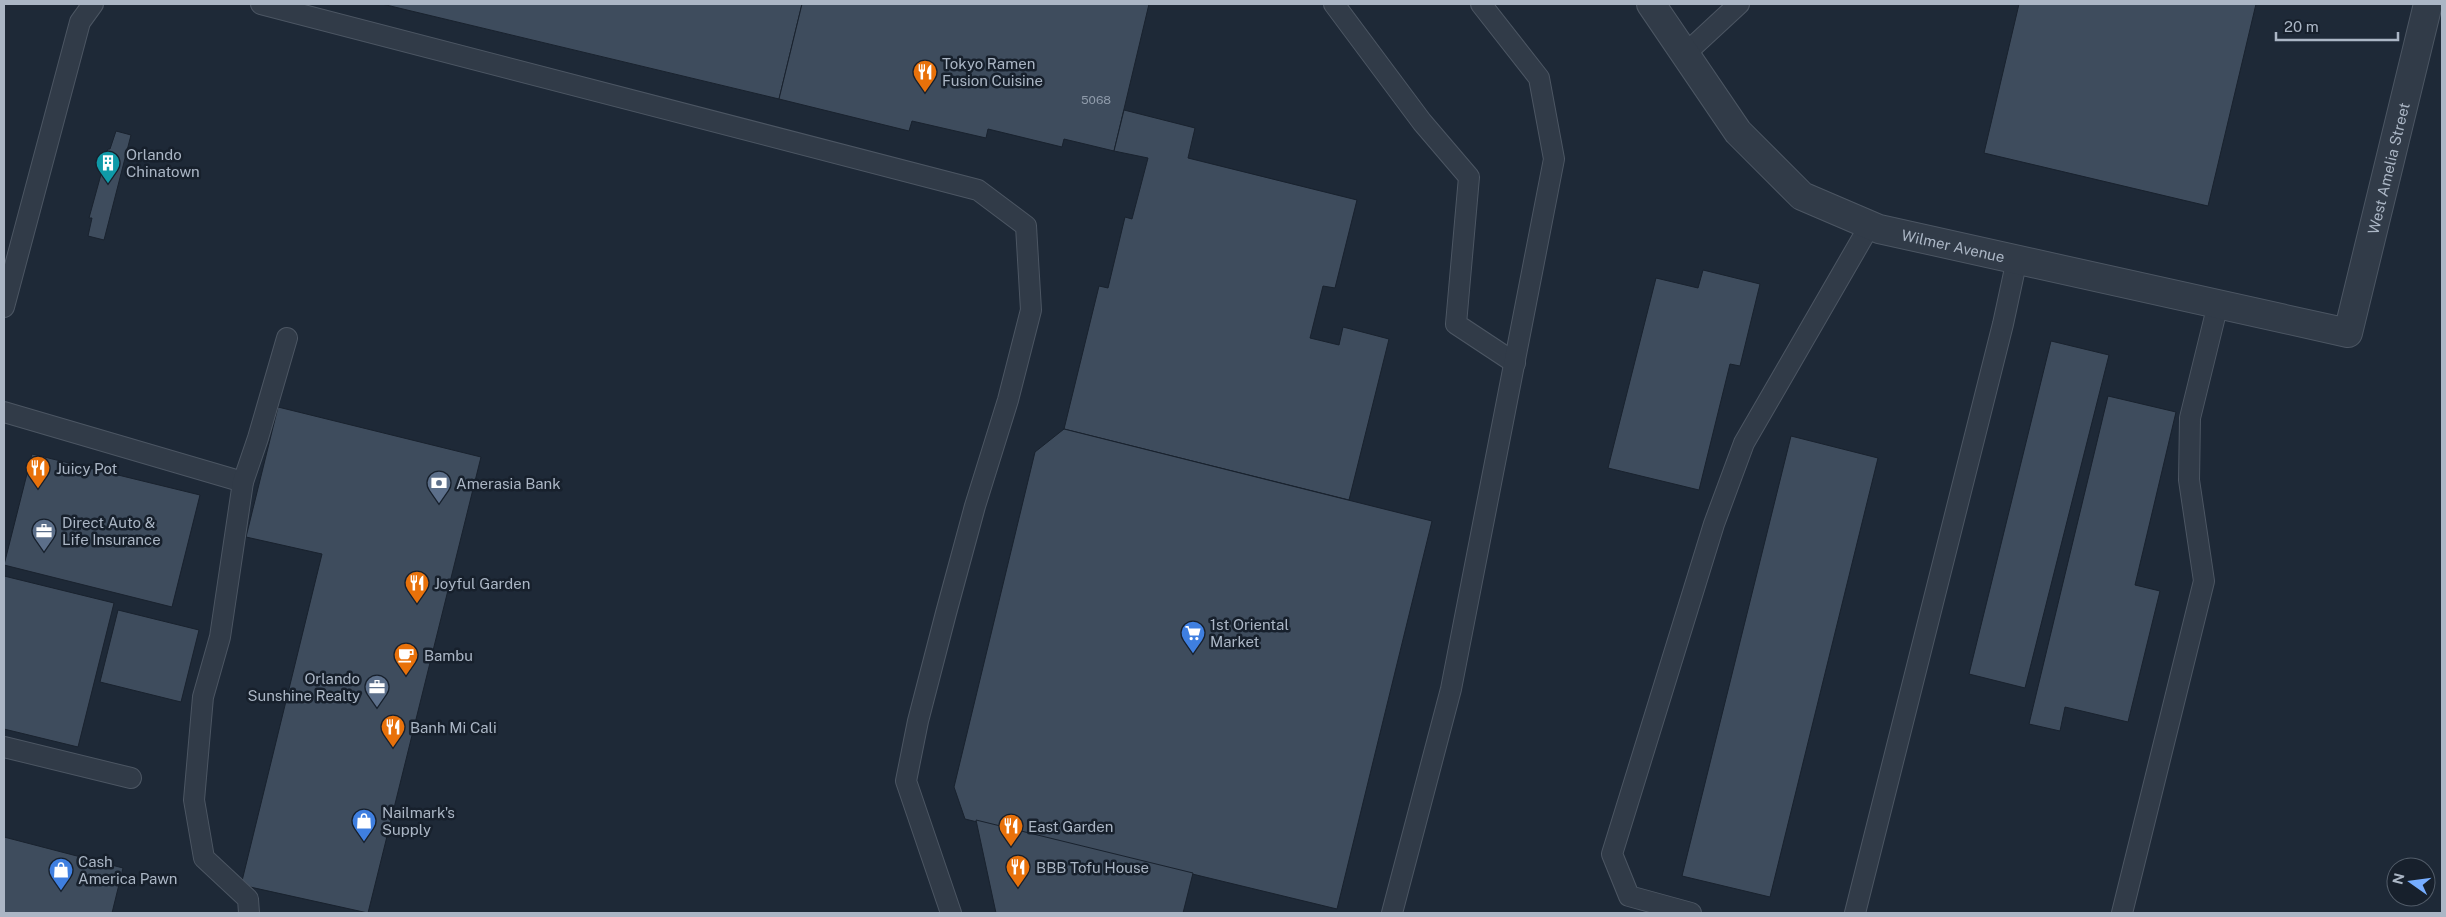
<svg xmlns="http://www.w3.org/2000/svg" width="2446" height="917" font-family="'Public Sans',sans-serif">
<rect width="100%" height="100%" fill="#1e2937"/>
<g fill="#3e4c5d" stroke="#19222e">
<polygon points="382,4 802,4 779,99"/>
<polygon points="802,4 1149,4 1114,151 1064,139 1062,147 988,129 986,138 912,121 909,131 779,99"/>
<polygon points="2019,4 2256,4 2208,206 1984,153"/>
<polygon points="1124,110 1195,128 1188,158 1357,200 1335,288 1323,286 1310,338 1339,345 1343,327 1389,339 1349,500 1064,429 1099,286 1108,288 1125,217 1132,219 1148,158 1114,151"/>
<polygon points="116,131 131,135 104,240 88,236 92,218 89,218 108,149 110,149"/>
<polygon points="1703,270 1760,284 1740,366 1730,364 1699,490 1608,468 1656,278 1698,288"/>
<polygon points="2051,341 2109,355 2025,688 1969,674"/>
<polygon points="2108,396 2176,412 2135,585 2160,591 2128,722 2065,707 2060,731 2029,724"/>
<polygon points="278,407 481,457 368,913 241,885 322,554 246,537"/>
<polygon points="1064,429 1432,521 1337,909 965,819 954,787 1035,452"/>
<polygon points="1791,436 1878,458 1770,897 1682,876"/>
<polygon points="32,454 200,495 172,607 4,565"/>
<polygon points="4,576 114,603 78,747 4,729"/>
<polygon points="118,610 199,630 181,702 100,682"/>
<polygon points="976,820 1193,873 1183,913 996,913"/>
<polygon points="4,837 123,868 112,913 4,913"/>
</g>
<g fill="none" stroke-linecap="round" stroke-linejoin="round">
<defs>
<g id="service">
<polyline points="261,4 978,190 1026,226 1031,310 1008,400 975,506 946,613 918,721 906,781 951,913"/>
<polyline points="1334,4 1422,122 1469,177 1456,324 1515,363"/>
<polyline points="1685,54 1739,4"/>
<polyline points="4,307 80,22 93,4"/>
<polyline points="4,412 243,482"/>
<polyline points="4,747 131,778"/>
<polyline points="249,913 248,899 204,858 194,800 203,697 220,637 243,482 258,438 287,338"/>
<polyline points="1392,913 1451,689 1554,159 1539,78 1481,4"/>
<polyline points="1691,913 1629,896 1612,854 1714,524 1744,443 1870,225"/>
<polyline points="1855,913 2003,324 2017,259"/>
<polyline points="2122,913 2204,581 2189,480 2190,418 2218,304"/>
</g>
<g id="minor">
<path id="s1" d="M1651,4l87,128 64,64 77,33 469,104 80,-329"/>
</g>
</defs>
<use href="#service" stroke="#4c5663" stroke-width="22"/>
<use href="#minor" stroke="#4c5663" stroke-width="30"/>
<use href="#service" stroke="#313b48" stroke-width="20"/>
<use href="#minor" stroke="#313b48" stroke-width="28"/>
</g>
<defs>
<symbol id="restaurant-pin" viewBox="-11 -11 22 30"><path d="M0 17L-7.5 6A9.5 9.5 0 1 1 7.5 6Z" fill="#e8710a" stroke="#17202c"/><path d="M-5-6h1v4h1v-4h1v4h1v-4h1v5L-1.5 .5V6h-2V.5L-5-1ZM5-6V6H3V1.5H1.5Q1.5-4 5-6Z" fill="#fff"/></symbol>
<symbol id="building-pin" viewBox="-11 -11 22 30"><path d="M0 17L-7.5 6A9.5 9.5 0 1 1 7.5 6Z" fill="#0f9aa8" stroke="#17202c"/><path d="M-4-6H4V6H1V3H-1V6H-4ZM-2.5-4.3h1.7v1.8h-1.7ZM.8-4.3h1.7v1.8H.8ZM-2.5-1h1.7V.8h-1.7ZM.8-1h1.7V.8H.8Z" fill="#fff"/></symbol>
<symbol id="bank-pin" viewBox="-11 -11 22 30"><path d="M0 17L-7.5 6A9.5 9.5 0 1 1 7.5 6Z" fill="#5c6f8a" stroke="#17202c"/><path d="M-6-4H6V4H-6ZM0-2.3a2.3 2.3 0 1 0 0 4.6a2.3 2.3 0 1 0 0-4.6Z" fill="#fff"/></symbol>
<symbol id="office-pin" viewBox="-11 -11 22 30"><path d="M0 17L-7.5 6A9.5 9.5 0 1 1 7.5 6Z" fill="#5c6f8a" stroke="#17202c"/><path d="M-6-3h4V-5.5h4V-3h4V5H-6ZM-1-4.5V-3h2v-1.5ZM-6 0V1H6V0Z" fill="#fff"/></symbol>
<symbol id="supermarket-pin" viewBox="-11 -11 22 30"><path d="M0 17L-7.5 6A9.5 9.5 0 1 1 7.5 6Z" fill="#3f7fe0" stroke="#17202c"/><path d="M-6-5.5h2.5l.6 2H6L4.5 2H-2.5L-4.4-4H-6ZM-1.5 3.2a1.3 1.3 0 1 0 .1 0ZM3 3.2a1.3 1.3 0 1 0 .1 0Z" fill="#fff"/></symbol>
<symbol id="cafe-pin" viewBox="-11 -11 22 30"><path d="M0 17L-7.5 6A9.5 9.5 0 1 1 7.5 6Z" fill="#e8710a" stroke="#17202c"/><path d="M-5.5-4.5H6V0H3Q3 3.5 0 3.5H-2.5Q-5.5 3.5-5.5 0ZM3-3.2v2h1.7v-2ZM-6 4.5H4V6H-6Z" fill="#fff"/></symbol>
<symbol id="shop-pin" viewBox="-11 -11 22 30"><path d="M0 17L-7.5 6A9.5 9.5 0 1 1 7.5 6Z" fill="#3f7fe0" stroke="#17202c"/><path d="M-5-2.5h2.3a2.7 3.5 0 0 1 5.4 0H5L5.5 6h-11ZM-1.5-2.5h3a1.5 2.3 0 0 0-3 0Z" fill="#fff"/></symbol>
</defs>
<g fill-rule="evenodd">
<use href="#restaurant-pin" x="911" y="58" width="28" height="38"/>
<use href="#building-pin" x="94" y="149" width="28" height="38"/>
<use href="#restaurant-pin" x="24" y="454" width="28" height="38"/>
<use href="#bank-pin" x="425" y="469" width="28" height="38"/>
<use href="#office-pin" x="30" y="517" width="28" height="38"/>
<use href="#restaurant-pin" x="403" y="569" width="28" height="38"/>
<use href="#supermarket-pin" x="1179" y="619" width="28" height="38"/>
<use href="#cafe-pin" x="392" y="641" width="28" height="38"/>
<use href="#office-pin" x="363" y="673" width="28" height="38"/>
<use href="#restaurant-pin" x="379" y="713" width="28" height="38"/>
<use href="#shop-pin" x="350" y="807" width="28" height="38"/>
<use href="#restaurant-pin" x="997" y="812" width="28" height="38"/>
<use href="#restaurant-pin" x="1004" y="853" width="28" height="38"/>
<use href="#shop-pin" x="47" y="856" width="28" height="38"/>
</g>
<g text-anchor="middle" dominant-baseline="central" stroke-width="5" stroke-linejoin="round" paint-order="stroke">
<g font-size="12" fill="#909cab">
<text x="1096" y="100">5068</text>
</g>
<g font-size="15" fill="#abb6c5" stroke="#17202c" text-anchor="start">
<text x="942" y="63">Tokyo Ramen<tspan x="942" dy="17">Fusion Cuisine</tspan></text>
<text x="126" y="154">Orlando<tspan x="126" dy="17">Chinatown</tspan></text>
<text x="56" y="468">Juicy Pot</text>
<text x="456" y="483">Amerasia Bank</text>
<text x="62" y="522">Direct Auto &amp;<tspan x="62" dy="17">Life Insurance</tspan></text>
<text x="434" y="583">Joyful Garden</text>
<text x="1210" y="624">1st Oriental<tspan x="1210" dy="17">Market</tspan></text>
<text x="424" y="655">Bambu</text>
<text x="360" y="678" text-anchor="end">Orlando<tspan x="360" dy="17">Sunshine Realty</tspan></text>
<text x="410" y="727">Banh Mi Cali</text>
<text x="382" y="812">Nailmark's<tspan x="382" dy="17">Supply</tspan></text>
<text x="1028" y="826">East Garden</text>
<text x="78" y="861">Cash<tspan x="78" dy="17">America Pawn</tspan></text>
<text x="1036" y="867">BBB Tofu House</text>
</g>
<g font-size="15" fill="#abb6c5" stroke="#17202c">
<text stroke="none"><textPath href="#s1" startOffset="979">West Amelia Street</textPath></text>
<text stroke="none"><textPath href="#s1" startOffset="405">Wilmer Avenue</textPath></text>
</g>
</g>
<rect width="2446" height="917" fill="none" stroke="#abb6c5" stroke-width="10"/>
<g transform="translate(2411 882) rotate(284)"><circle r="24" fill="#17202c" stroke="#525c69"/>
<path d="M0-4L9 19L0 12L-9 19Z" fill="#76adff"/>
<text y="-8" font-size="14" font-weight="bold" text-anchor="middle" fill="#abb6c5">N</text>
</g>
<path d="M2276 32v8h122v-8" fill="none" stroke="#abb6c5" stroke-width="2.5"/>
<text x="2284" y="32" font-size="15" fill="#abb6c5" stroke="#17202c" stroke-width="4" paint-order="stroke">20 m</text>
</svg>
